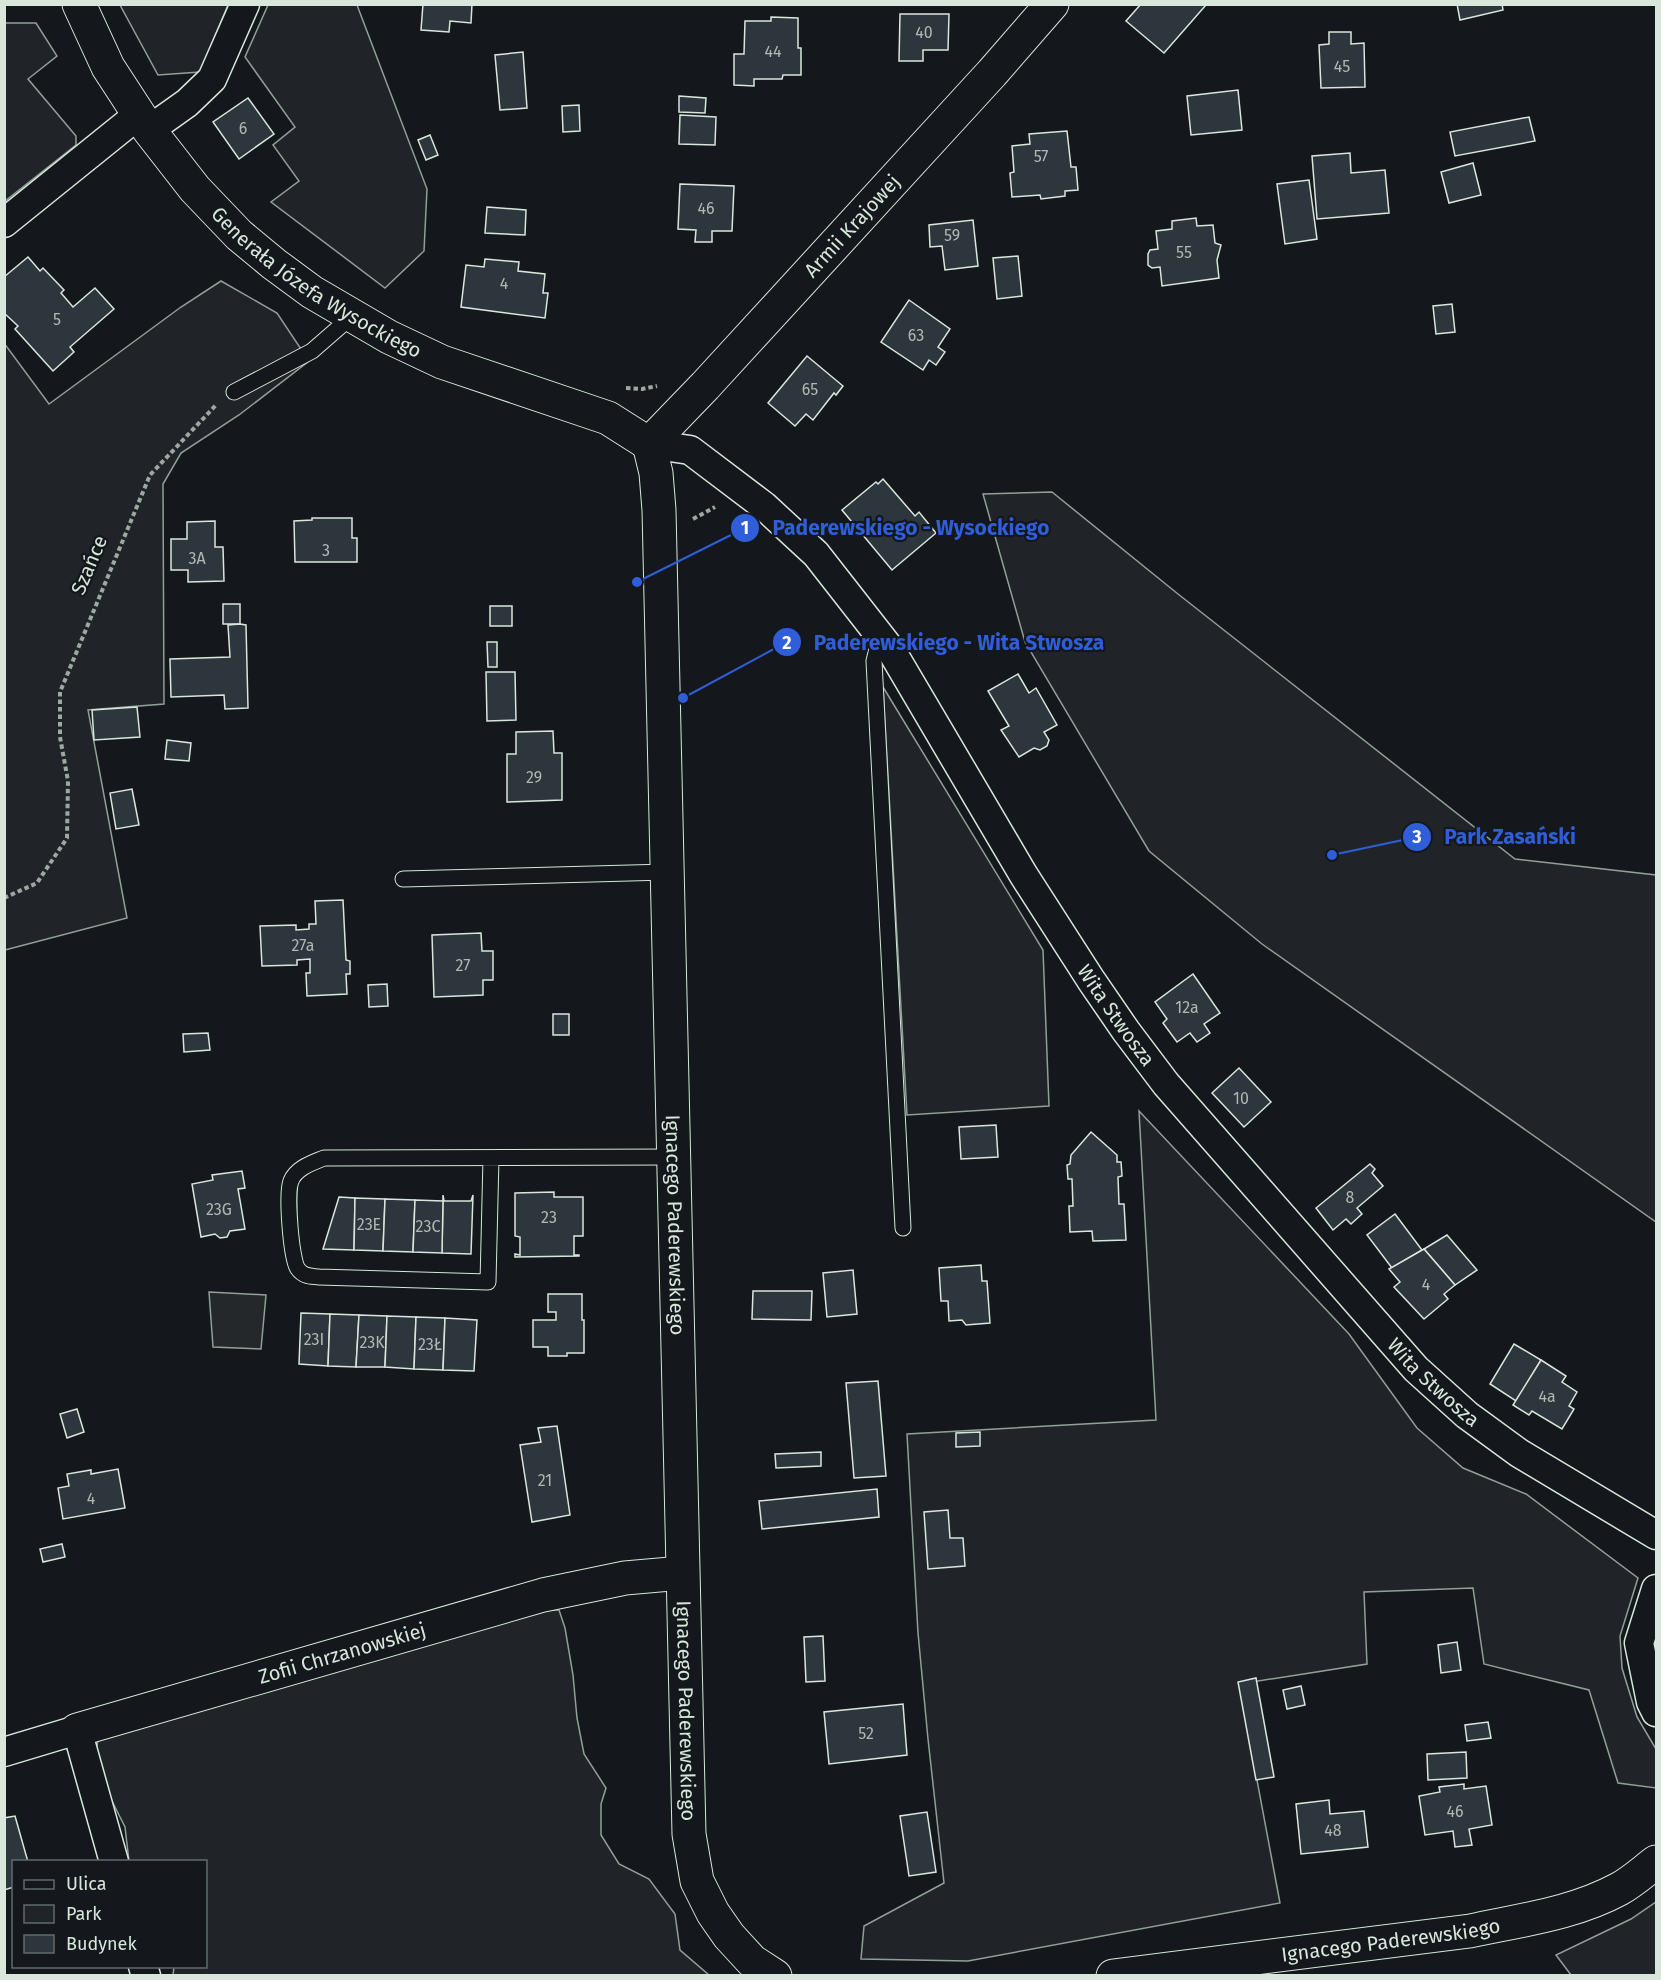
<svg xmlns="http://www.w3.org/2000/svg" width="1661" height="1980" font-family="'Fira Sans',sans-serif">
<rect width="100%" height="100%" fill="#14181c"/>
<g fill="#202428" stroke="#939e99" stroke-width="1.5">
<polygon points="120,5 228,5 200,72 158,75"/>
<polygon points="268,5 357,5 427,189 424,251 385,288 271,202 299,181 273,145 295,127 245,57"/>
<polygon points="5,23 36,23 57,56 28,79 76,136 76,145 5,201"/>
<polygon points="221,281 277,313 309,361 239,415 181,453 163,484 164,704 88,710 127,918 5,950 4,343 49,404 181,307"/>
<polygon points="1052,492 1178,594 1515,859 1656,875 1656,1222 1262,944 1149,851 1025,642 983,494"/>
<polygon points="883,687 1043,950 1049,1106 907,1115"/>
<polygon points="1139,1111 1349,1334 1417,1428 1463,1468 1526,1494 1638,1578 1620,1636 1622,1668 1637,1717 1656,1749 1656,1788 1618,1783 1589,1690 1484,1664 1473,1588 1364,1592 1367,1664 1239,1684 1280,1903 968,1961 861,1959 864,1926 944,1883 928,1739 918,1633 907,1434 1156,1420"/>
<polygon points="540,1610 559,1610 565,1628 573,1675 577,1718 584,1754 606,1788 601,1804 601,1835 619,1864 649,1879 675,1914 680,1950 709,1975 173,1975 174,1967 206,1966 206,1862 129,1861 125,1827 108,1793 96,1754 98,1739"/>
<polygon points="1656,1902 1656,1975 1571,1975 1556,1955 1631,1919"/>
</g>
<polygon fill="#24282b" stroke="#939e99" stroke-width="1.5" points="209,1292 266,1295 261,1349 213,1347"/>
<g fill="#2c363c" stroke="#d8e6dc" stroke-width="1.5">
<polygon points="423,4 472,4 471,23 450,21 449,32 421,30"/>
<polygon points="1141,4 1206,4 1206,5 1164,53 1126,21"/>
<polygon points="1457,4 1502,4 1503,10 1460,20"/>
<polygon points="900,14 949,14 948,50 923,50 923,61 899,61"/>
<polygon points="771,17 798,18 798,48 801,48 801,75 783,75 782,79 754,79 754,86 734,85 734,54 744,54 745,21 771,21"/>
<polygon points="1329,32 1351,32 1351,44 1364,43 1365,87 1321,88 1319,45 1329,44"/>
<polygon points="523,52 527,108 500,110 495,55"/>
<polygon points="1238,90 1242,130 1191,135 1187,96"/>
<polygon points="679,96 706,98 705,113 679,112"/>
<polygon points="248,98 274,134 239,159 213,122"/>
<polygon points="579,105 580,131 563,132 562,106"/>
<polygon points="680,115 716,117 715,145 679,144"/>
<polygon points="1529,117 1535,141 1455,156 1450,132"/>
<polygon points="1067,131 1071,167 1076,167 1078,190 1065,191 1065,196 1041,199 1040,195 1012,197 1010,173 1014,172 1012,146 1030,144 1029,134"/>
<polygon points="430,135 438,155 426,160 418,140"/>
<polygon points="1350,153 1351,173 1385,170 1389,213 1317,219 1312,156"/>
<polygon points="1473,163 1481,195 1449,203 1441,172"/>
<polygon points="1309,180 1317,239 1285,244 1277,184"/>
<polygon points="680,184 734,186 732,231 712,231 712,242 695,242 696,230 678,229"/>
<polygon points="487,207 526,210 525,235 485,233"/>
<polygon points="1196,218 1197,226 1213,225 1215,243 1221,245 1217,260 1219,278 1162,286 1160,267 1152,268 1148,265 1148,254 1150,250 1158,249 1156,231 1172,229 1172,221"/>
<polygon points="973,220 978,266 945,270 942,246 930,247 929,225"/>
<polygon points="1018,256 1022,296 997,299 993,258"/>
<polygon points="28,257 40,271 43,268 64,290 61,293 73,307 95,288 114,309 70,347 74,352 53,371 15,329 18,326 4,313 4,277"/>
<polygon points="485,259 519,262 518,271 545,274 543,293 548,293 545,318 461,307 466,265 484,267"/>
<polygon points="909,300 950,329 938,347 945,352 936,365 929,360 923,370 881,342"/>
<polygon points="1452,304 1455,332 1436,334 1433,306"/>
<polygon points="807,356 843,386 836,395 834,393 813,420 806,414 795,426 768,403"/>
<polygon points="883,479 915,516 919,512 936,533 892,570 842,510 876,482 878,484"/>
<polygon points="312,518 352,518 352,538 357,538 357,562 295,562 294,521 312,520"/>
<polygon points="215,521 215,547 223,547 224,581 188,582 188,570 171,570 171,539 187,539 187,522"/>
<rect x="223" y="604" width="17" height="20"/>
<rect x="490" y="606" width="22" height="20"/>
<polygon points="240,624 246,625 248,708 225,709 224,695 171,697 170,659 230,657 228,625"/>
<polygon points="487,642 497,642 497,667 488,667"/>
<polygon points="486,672 515,672 516,720 487,721"/>
<polygon points="1018,674 1029,693 1036,688 1057,725 1044,732 1049,740 1047,746 1040,750 1034,748 1019,757 1001,730 1009,726 988,691"/>
<polygon points="137,707 140,737 94,740 92,710"/>
<polygon points="553,731 554,753 562,753 562,800 507,802 507,754 516,754 516,732"/>
<polygon points="167,740 191,743 189,761 165,759"/>
<polygon points="132,789 139,825 116,829 110,793"/>
<polygon points="343,900 346,960 350,961 350,974 346,974 347,994 307,996 306,973 310,973 310,959 297,960 297,965 262,966 260,926 296,925 296,930 309,929 309,924 316,924 315,901"/>
<polygon points="481,933 482,951 493,951 493,980 483,980 483,995 434,997 432,935"/>
<polygon points="1193,974 1220,1013 1204,1024 1210,1033 1197,1042 1190,1033 1177,1042 1163,1023 1167,1019 1155,1002"/>
<polygon points="387,984 388,1006 369,1007 368,985"/>
<rect x="553" y="1014" width="16" height="21"/>
<polygon points="208,1033 210,1050 184,1052 183,1034"/>
<polygon points="1239,1068 1271,1102 1244,1127 1212,1093"/>
<polygon points="996,1125 998,1157 961,1159 959,1127"/>
<polygon points="1091,1132 1117,1155 1117,1162 1121,1162 1122,1176 1118,1177 1119,1204 1124,1204 1126,1240 1093,1241 1092,1231 1070,1232 1069,1206 1073,1206 1072,1179 1068,1179 1067,1165 1070,1164 1071,1155"/>
<polygon points="1370,1164 1375,1169 1372,1173 1383,1186 1357,1208 1362,1214 1351,1224 1346,1219 1333,1230 1316,1208"/>
<polygon points="242,1171 245,1188 238,1189 245,1229 230,1231 227,1237 220,1238 215,1234 201,1237 192,1184 213,1180 212,1175"/>
<polygon points="554,1192 554,1197 583,1197 583,1236 574,1236 574,1255 579,1255 579,1256 515,1257 515,1254 520,1255 520,1237 515,1236 515,1193"/>
<polygon points="443,1195 444,1201 471,1201 473,1195 471,1254 442,1253"/>
<polygon points="339,1197 355,1198 354,1250 323,1249"/>
<polygon points="355,1198 385,1199 383,1251 354,1250"/>
<polygon points="385,1199 415,1200 413,1252 383,1251"/>
<polygon points="415,1200 443,1201 442,1253 413,1252"/>
<polygon points="1395,1214 1422,1250 1392,1268 1367,1235"/>
<polygon points="1447,1235 1477,1270 1455,1285 1424,1249"/>
<polygon points="1424,1249 1455,1285 1444,1294 1448,1299 1424,1319 1394,1287 1400,1282 1389,1269"/>
<polygon points="981,1265 982,1281 987,1281 990,1323 966,1325 962,1320 949,1321 948,1301 941,1301 939,1268"/>
<polygon points="853,1270 857,1314 827,1317 823,1273"/>
<polygon points="753,1291 812,1291 811,1320 752,1319"/>
<polygon points="548,1294 582,1294 582,1320 584,1320 584,1353 567,1353 567,1356 548,1356 548,1347 533,1347 533,1320 556,1320 556,1312 548,1312"/>
<polygon points="301,1313 330,1314 328,1366 299,1364"/>
<polygon points="330,1314 359,1315 356,1367 328,1366"/>
<polygon points="359,1315 387,1316 385,1367 356,1367"/>
<polygon points="387,1316 416,1317 414,1369 385,1367"/>
<polygon points="416,1317 445,1318 443,1370 414,1369"/>
<polygon points="445,1318 477,1320 474,1371 443,1370"/>
<polygon points="1514,1344 1541,1360 1516,1401 1490,1384"/>
<polygon points="1541,1360 1566,1376 1562,1382 1577,1392 1569,1406 1574,1409 1562,1429 1532,1411 1529,1415 1513,1405"/>
<polygon points="878,1381 886,1476 854,1478 846,1383"/>
<polygon points="77,1409 84,1432 67,1438 60,1414"/>
<polygon points="557,1426 570,1515 532,1522 520,1445 541,1442 538,1428"/>
<polygon points="980,1432 980,1446 956,1447 956,1433"/>
<polygon points="821,1452 821,1466 776,1468 775,1454"/>
<polygon points="118,1469 125,1508 63,1519 58,1488 69,1486 67,1474 91,1470 91,1474"/>
<polygon points="877,1489 879,1517 762,1529 759,1501"/>
<polygon points="948,1510 950,1538 963,1538 965,1566 928,1569 924,1512"/>
<polygon points="62,1544 65,1557 43,1562 40,1549"/>
<polygon points="823,1636 825,1681 806,1682 804,1637"/>
<polygon points="1457,1642 1461,1670 1441,1673 1438,1645"/>
<polygon points="1256,1678 1274,1777 1256,1780 1238,1682"/>
<polygon points="1301,1686 1305,1705 1287,1709 1283,1690"/>
<polygon points="903,1704 907,1755 829,1764 824,1712"/>
<polygon points="1488,1722 1491,1738 1467,1741 1465,1725"/>
<polygon points="1466,1752 1467,1778 1428,1780 1427,1754"/>
<polygon points="1464,1784 1464,1789 1486,1786 1492,1825 1469,1829 1472,1845 1455,1847 1453,1831 1425,1835 1419,1796 1440,1792 1439,1787"/>
<polygon points="1329,1800 1330,1814 1364,1811 1368,1847 1301,1854 1296,1804"/>
<polygon points="927,1812 936,1872 909,1876 900,1816"/>
<polygon points="15,1816 28,1862 14,1862 14,1887 4,1890 4,1818"/>
</g>
<g fill="none" stroke-linecap="round" stroke-linejoin="round">
<defs>
<g id="service">
<polyline points="234,392 312,351 351,317"/>
<polyline points="880,636 874,661 903,1228"/>
<polyline points="403,879 667,872"/>
<path d="M491,1158l-3,124 -169,-5c-8,-1 -15,0 -21,-8 -7,-9 -12,-76 -7,-88 5,-13 21,-18 33,-23l349,-1"/>
</g>
<g id="minor">
<polyline points="149,130 187,103 212,79 245,4"/>
<polyline points="4,223 138,115"/>
<path id="s1" d="M649,444l41,6 74,56 52,48 75,96 132,224 68,106 35,51 40,53 250,285 51,46 52,38 137,82"/>
<polyline points="1656,1589 1639,1643 1651,1702 1656,1712"/>
<polyline points="4,1752 77,1730 114,1862"/>
<polyline points="143,1966 146,1976"/>
</g>
<g id="tertiary">
<path id="s2" d="M79,4l29,63 41,63 46,59 44,46 35,29 38,28 77,45 53,25 166,56 41,26"/>
<path id="s3" d="M649,444l7,29 3,37 30,1324 8,47 16,32 16,23 23,25 23,15"/>
<path id="s4" d="M649,444l56,-58 287,-313 60,-69"/>
<path id="s5" d="M77,1730l466,-135 82,-17 57,-5"/>
<path id="s6" d="M1113,1976l357,-45c50,-11 103,-17 149,-42 13,-7 25,-18 37,-27"/>
</g>
</defs>
<use href="#service" stroke="#d8e6dc" stroke-width="17"/>
<use href="#minor" stroke="#d8e6dc" stroke-width="31"/>
<use href="#tertiary" stroke="#d8e6dc" stroke-width="35"/>
<g stroke="#9da8a2" stroke-width="4" stroke-dasharray="4.5 3" stroke-linecap="butt">
<polyline points="626,388 642,389 657,386"/>
<polyline points="693,519 715,507"/>
<polyline points="4,898 37,883 67,838 68,781 60,737 60,692 150,475 216,405"/>
</g>
<use href="#service" stroke="#14181c" stroke-width="15"/>
<use href="#minor" stroke="#14181c" stroke-width="28"/>
<use href="#tertiary" stroke="#14181c" stroke-width="33"/>
</g>
<g text-anchor="middle" dominant-baseline="central" stroke-width="4.5" stroke-linejoin="round" paint-order="stroke">
<g font-size="16" fill="#adbab4">
<text x="924" y="32">40</text>
<text x="773" y="51">44</text>
<text x="1342" y="66">45</text>
<text x="243" y="128">6</text>
<text x="1041" y="156">57</text>
<text x="706" y="208">46</text>
<text x="952" y="235">59</text>
<text x="1184" y="252">55</text>
<text x="504" y="283">4</text>
<text x="57" y="319">5</text>
<text x="916" y="335">63</text>
<text x="810" y="389">65</text>
<text x="326" y="550">3</text>
<text x="197" y="558">3A</text>
<text x="534" y="777">29</text>
<text x="303" y="945">27a</text>
<text x="463" y="965">27</text>
<text x="1187" y="1007">12a</text>
<text x="1241" y="1098">10</text>
<text x="1350" y="1197">8</text>
<text x="219" y="1209">23G</text>
<text x="549" y="1217">23</text>
<text x="369" y="1224">23E</text>
<text x="428" y="1226">23C</text>
<text x="1426" y="1284">4</text>
<text x="314" y="1339">23I</text>
<text x="372" y="1342">23K</text>
<text x="430" y="1344">23Ł</text>
<text x="1547" y="1396">4a</text>
<text x="545" y="1480">21</text>
<text x="91" y="1498">4</text>
<text x="866" y="1733">52</text>
<text x="1455" y="1811">46</text>
<text x="1333" y="1830">48</text>
</g>
<g font-size="20" fill="#d8e6dc" stroke="#14181c">
<text stroke="none"><textPath href="#s4" startOffset="298">Armii Krajowej</textPath></text>
<text stroke="none"><textPath href="#s2" startOffset="374">Generała Józefa Wysockiego</textPath></text>
<text transform="translate(89 565) rotate(-67)">Szańce</text>
<text stroke="none"><textPath href="#s1" startOffset="756">Wita Stwosza</textPath></text>
<text stroke="none"><textPath href="#s3" startOffset="782">Ignacego Paderewskiego</textPath></text>
<text stroke="none"><textPath href="#s1" startOffset="1242">Wita Stwosza</textPath></text>
<text stroke="none"><textPath href="#s5" startOffset="276">Zofii Chrzanowskiej</textPath></text>
<text stroke="none"><textPath href="#s3" startOffset="1268">Ignacego Paderewskiego</textPath></text>
<text stroke="none"><textPath href="#s6" startOffset="280">Ignacego Paderewskiego</textPath></text>
</g>
</g>
<path fill="none" stroke="#305dd8" stroke-width="2" d="M637 582L745 528M683 698L787 642M1332 855L1417 837"/>
<g fill="#305dd8" stroke="#14181c" stroke-width="2">
<circle cx="637" cy="582" r="6"/>
<circle cx="683" cy="698" r="6"/>
<circle cx="1332" cy="855" r="6"/>
<circle cx="745" cy="528" r="15"/>
<circle cx="787" cy="642" r="15"/>
<circle cx="1417" cy="837" r="15"/>
</g>
<g font-size="18" text-anchor="middle" font-weight="bold" fill="#fff">
<text x="745" y="534">1</text>
<text x="787" y="649">2</text>
<text x="1417" y="843">3</text>
</g>
<g font-size="21" text-anchor="middle" font-weight="bold" fill="#305dd8" stroke="#14181c" stroke-width="4.5" stroke-linejoin="round" paint-order="stroke">
<text x="911" y="535">Paderewskiego - Wysockiego</text>
<text x="959" y="650">Paderewskiego - Wita Stwosza</text>
<text x="1510" y="844">Park Zasański</text>
</g>
<rect width="1661" height="1980" fill="none" stroke="#d8e6dc" stroke-width="12"/>
<rect x="12" y="1860" width="195" height="108" fill="#14181c" stroke="#626a69" stroke-width="1.5"/>
<rect x="24" y="1880" width="30" height="9" fill="#14181c" stroke="#626a69" stroke-width="1.5"/>
<text x="66" y="1890" font-size="18" fill="#d8e6dc">Ulica</text>
<rect x="24" y="1905" width="30" height="18" fill="#202428" stroke="#626a69" stroke-width="1.5"/>
<text x="66" y="1920" font-size="18" fill="#d8e6dc">Park</text>
<rect x="24" y="1935" width="30" height="18" fill="#2c363c" stroke="#626a69" stroke-width="1.5"/>
<text x="66" y="1950" font-size="18" fill="#d8e6dc">Budynek</text>
</svg>
